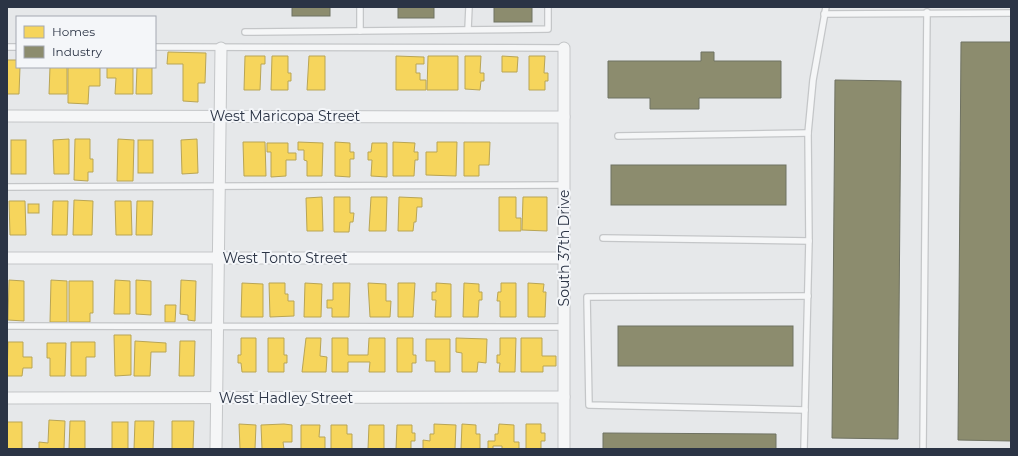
<svg xmlns="http://www.w3.org/2000/svg" width="1018" height="456" font-family="Montserrat,sans-serif">
<rect width="100%" height="100%" fill="#e6e8ea"/>
<g fill="#f6d55c" stroke="#b9a555">
<polygon points="168,52 206,53 205,83 198,83 198,102 183,101 183,64 167,64"/>
<polygon points="245,56 265,56 265,64 261,64 260,90 244,90"/>
<polygon points="272,56 288,56 288,73 291,73 291,81 288,81 288,90 271,90"/>
<polygon points="309,56 325,56 325,90 307,90"/>
<polygon points="396,56 424,57 424,64 416,64 416,73 420,73 420,80 426,80 426,90 396,90"/>
<polygon points="428,56 458,56 458,90 427,90"/>
<polygon points="465,56 481,56 480,73 484,73 484,81 481,81 480,90 465,89"/>
<polygon points="502,56 518,57 517,72 502,72"/>
<polygon points="529,56 545,56 544,73 548,73 548,81 545,81 545,90 529,90"/>
<polygon points="7,60 17,60 17,67 20,67 19,94 7,94"/>
<polygon points="50,67 67,67 67,94 49,94"/>
<polygon points="68,67 100,67 100,86 89,86 88,104 68,103"/>
<polygon points="107,67 133,67 133,94 115,94 116,78 107,78"/>
<polygon points="137,67 152,67 152,94 136,94"/>
<polygon points="69,139 69,174 54,174 53,140"/>
<polygon points="75,139 90,139 90,159 93,159 93,172 88,172 88,181 74,180"/>
<polygon points="118,139 134,140 133,181 117,181"/>
<polygon points="197,139 198,173 182,174 181,140"/>
<rect x="11" y="140" width="15" height="34"/>
<rect x="138" y="140" width="15" height="33"/>
<polygon points="243,142 265,142 266,176 244,176"/>
<polygon points="298,142 323,143 322,176 307,176 307,161 304,160 304,150 298,150"/>
<polygon points="335,142 350,143 350,152 354,152 354,159 350,159 350,177 335,176"/>
<polygon points="393,142 415,143 414,152 418,152 418,160 415,160 414,176 393,176"/>
<polygon points="437,142 457,142 456,176 426,175 426,152 437,152"/>
<polygon points="464,142 490,142 489,165 479,165 479,176 464,176"/>
<polygon points="267,143 288,143 288,153 296,153 296,160 286,160 286,176 271,177 271,152 267,152"/>
<polygon points="372,143 387,143 387,177 371,176 372,160 368,160 368,152 371,152"/>
<polygon points="322,197 323,231 307,231 306,198"/>
<polygon points="334,197 350,197 350,213 354,213 353,222 350,222 349,232 334,232"/>
<polygon points="371,197 387,197 386,231 369,231"/>
<polygon points="399,197 422,198 422,207 417,207 416,222 414,222 413,231 398,231"/>
<polygon points="499,197 516,197 516,218 521,218 521,231 499,231"/>
<polygon points="523,197 547,197 547,231 522,230"/>
<polygon points="74,200 93,201 92,235 73,235"/>
<polygon points="9,201 25,201 26,235 10,235"/>
<polygon points="53,201 68,201 67,235 52,235"/>
<polygon points="115,201 131,201 132,235 116,235"/>
<polygon points="137,201 153,201 152,235 136,235"/>
<rect x="28" y="204" width="11" height="9"/>
<polygon points="9,280 24,281 24,321 8,320"/>
<polygon points="51,280 67,281 67,322 50,322"/>
<polygon points="115,280 130,281 130,314 114,314"/>
<polygon points="136,280 151,281 151,315 136,314"/>
<polygon points="181,280 196,281 195,321 188,320 188,315 180,314"/>
<polygon points="69,281 93,281 93,313 90,313 90,322 69,322"/>
<polygon points="242,283 263,284 263,317 241,317"/>
<polygon points="269,283 285,283 285,294 288,294 288,301 294,301 294,316 270,317"/>
<polygon points="305,283 322,284 321,317 304,317"/>
<polygon points="333,283 350,283 349,317 332,317 332,308 327,308 327,300 333,300"/>
<polygon points="368,283 386,284 386,301 391,301 390,317 370,317"/>
<polygon points="398,283 415,283 413,317 398,317"/>
<polygon points="436,283 451,284 451,317 435,317 436,300 432,300 432,292 436,292"/>
<polygon points="464,283 479,284 479,292 482,292 482,300 479,300 478,317 463,317"/>
<polygon points="501,283 516,283 516,317 500,317 500,301 497,301 498,292 501,292"/>
<polygon points="528,283 544,284 543,292 546,292 545,317 528,317"/>
<polygon points="165,305 176,305 175,322 165,322"/>
<polygon points="114,335 131,335 131,375 115,376"/>
<polygon points="241,338 256,338 256,372 242,372 241,363 238,363 238,355 241,355"/>
<polygon points="268,338 284,338 284,355 287,355 287,363 284,363 284,372 268,372"/>
<polygon points="306,338 321,338 320,356 327,357 326,372 302,372"/>
<polygon points="332,338 348,338 348,355 368,355 369,338 385,338 385,372 369,372 370,362 348,362 348,372 332,372"/>
<polygon points="397,338 413,338 413,355 416,355 416,363 412,363 412,372 397,372"/>
<polygon points="456,338 487,339 486,363 478,362 477,372 462,372 462,353 456,352"/>
<polygon points="500,338 516,338 515,372 499,372 500,363 497,363 497,355 500,355"/>
<polygon points="521,338 542,338 542,356 556,356 556,366 543,366 543,372 521,372"/>
<polygon points="426,339 450,339 450,372 435,372 435,361 426,361"/>
<polygon points="135,341 166,343 166,352 151,352 150,376 134,376"/>
<polygon points="180,341 195,341 194,376 179,376"/>
<polygon points="8,342 23,342 23,357 32,357 32,368 23,368 22,376 7,376"/>
<polygon points="71,342 95,342 95,357 86,357 86,376 71,376"/>
<polygon points="47,343 66,343 65,376 50,376 50,358 47,358"/>
<polygon points="49,420 65,421 64,449 39,449 39,442 48,443"/>
<polygon points="70,421 85,421 85,449 69,449"/>
<polygon points="135,421 154,421 153,449 134,449"/>
<polygon points="172,421 194,421 193,449 172,449"/>
<rect x="7" y="422" width="15" height="27"/>
<rect x="112" y="422" width="16" height="27"/>
<polygon points="239,424 256,425 255,449 240,449"/>
<polygon points="284,424 292,425 292,442 283,442 284,449 262,449 261,425"/>
<polygon points="434,424 456,425 455,449 423,449 423,440 430,441 430,434 434,434"/>
<polygon points="462,424 476,425 476,434 480,434 480,449 461,449"/>
<polygon points="499,424 514,425 514,442 519,442 519,449 502,449 502,446 493,446 493,449 488,449 488,441 495,441 495,434 498,434"/>
<polygon points="526,424 541,424 541,433 545,433 545,441 541,441 541,449 526,449"/>
<polygon points="301,425 320,425 319,437 325,437 325,449 301,449"/>
<polygon points="331,425 347,425 347,434 352,434 352,449 331,449"/>
<polygon points="369,425 384,425 384,449 368,449"/>
<polygon points="397,425 412,425 412,433 415,433 415,441 411,441 411,449 396,449"/>
</g>
<g fill="#8c8c6e" stroke="#6f7262">
<rect x="292" y="7" width="38" height="9"/>
<rect x="398" y="7" width="36" height="11"/>
<rect x="494" y="7" width="38" height="15"/>
<polygon points="961,42 1011,42 1011,441 958,440"/>
<polygon points="701,52 714,52 714,61 781,61 781,98 699,98 699,109 650,109 650,98 608,98 608,61 701,61"/>
<polygon points="835,80 901,81 898,439 832,438"/>
<rect x="611" y="165" width="175" height="40"/>
<rect x="618" y="326" width="175" height="40"/>
<polygon points="603,433 776,434 776,449 603,449"/>
</g>
<g fill="none" stroke-linecap="round" stroke-linejoin="round">
<defs>
<g id="service">
<polyline points="360,7 360,31"/>
<polyline points="824,14 1011,13"/>
<polyline points="468,29 469,7"/>
<polyline points="245,32 548,29 548,7"/>
<polyline points="7,47 17,47"/>
<polyline points="155,47 564,48"/>
<polyline points="618,136 808,133"/>
<polyline points="7,187 564,185"/>
<polyline points="603,238 809,241"/>
<polyline points="7,326 564,327"/>
<polyline points="805,410 589,405 587,297 808,296"/>
<polyline points="804,449 809,241 808,133 813,80 826,7"/>
<polyline points="923,449 927,12"/>
</g>
<g id="minor">
<polyline points="564,48 564,449"/>
<polyline points="7,116 564,117"/>
<polyline points="7,258 563,258"/>
<polyline points="7,398 564,397"/>
<polyline points="216,449 221,48"/>
</g>
</defs>
<use href="#service" stroke="#c4c6c8" stroke-width="8"/>
<use href="#minor" stroke="#c4c6c8" stroke-width="13"/>
<use href="#service" stroke="#f5f6f7" stroke-width="5.5"/>
<use href="#minor" stroke="#f5f6f7" stroke-width="11"/>
</g>
<g text-anchor="middle" dominant-baseline="central" stroke-width="4" stroke-linejoin="round" paint-order="stroke">
<g font-size="14" fill="#2b3445" stroke="#f4f6f9">
<text x="285" y="116">West Maricopa Street</text>
<text transform="translate(564 248) rotate(-90)">South 37th Drive</text>
<text x="285" y="258">West Tonto Street</text>
<text x="286" y="398">West Hadley Street</text>
</g>
</g>
<rect width="1018" height="456" fill="none" stroke="#2b3445" stroke-width="16"/>
<rect x="16" y="16" width="140" height="52" fill="#f4f6f9" stroke="#a4a8b1"/>
<rect x="24" y="26" width="20" height="12" fill="#f6d55c" stroke="#a4a8b1"/>
<text x="52" y="36" font-size="12" fill="#2b3445">Homes</text>
<rect x="24" y="46" width="20" height="12" fill="#8c8c6e" stroke="#a4a8b1"/>
<text x="52" y="56" font-size="12" fill="#2b3445">Industry</text>
</svg>
